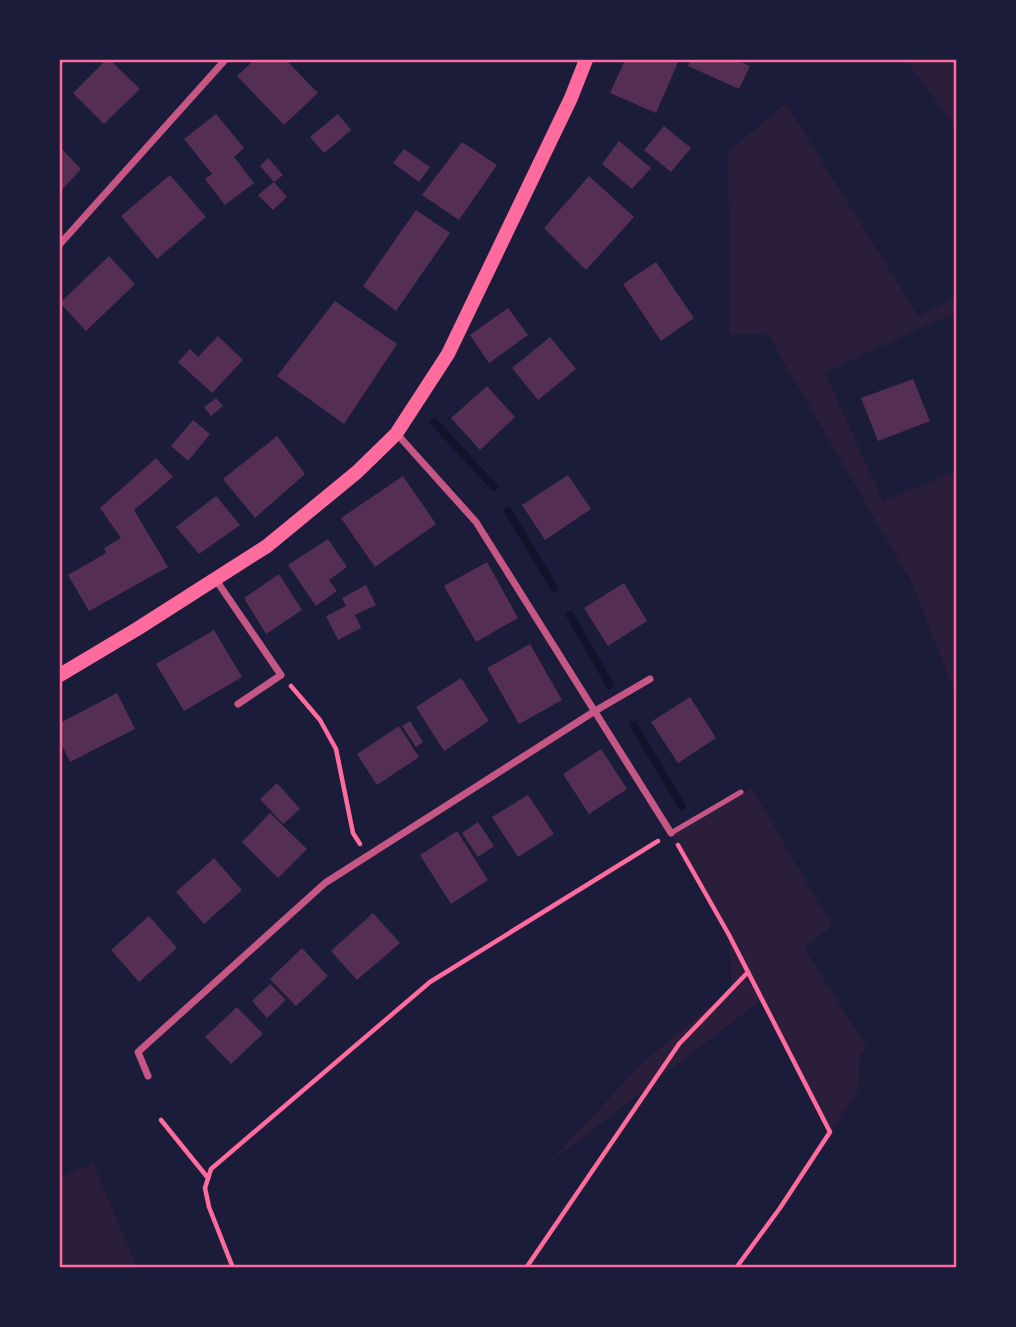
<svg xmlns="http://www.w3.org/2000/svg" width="1016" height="1327" font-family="Roboto,sans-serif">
<rect width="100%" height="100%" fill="#1b1b3a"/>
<g fill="#2a1e3b">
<polygon points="906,60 956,60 956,128"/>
<polygon points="786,103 918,316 956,298 956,314 935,321 825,373 883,501 956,471 956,696 912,583 767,333 730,335 728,152"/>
<polygon points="752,788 832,926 804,948 867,1047 860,1056 858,1090 830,1132 761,1000 548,1164 644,1061 732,989 729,935 671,833"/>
<polygon points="93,1163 137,1267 60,1267 60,1178"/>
</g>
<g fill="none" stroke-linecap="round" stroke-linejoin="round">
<g stroke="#12122b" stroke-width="8">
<polyline points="434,422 494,487"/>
<polyline points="508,511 554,588"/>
<polyline points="570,615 610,685"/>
<polyline points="634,725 682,807"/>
</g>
</g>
<g fill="#542f53">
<polygon points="106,60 110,60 140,89 104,124 73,93"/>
<polygon points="254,60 286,60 318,93 284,125 237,76"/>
<polygon points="625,60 679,60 656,113 610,93"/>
<polygon points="691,60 736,60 750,66 739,89 688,66"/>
<polygon points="216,114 244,148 234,157 254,183 225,205 205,179 212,174 184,139"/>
<polygon points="338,114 351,130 324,153 310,137"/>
<polygon points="664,126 691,148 671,172 644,150"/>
<polygon points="619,141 651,168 632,189 602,164"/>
<polygon points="462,142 497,165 459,220 422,195"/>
<polygon points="60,147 81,169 60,192"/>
<polygon points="404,149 430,167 419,182 393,163"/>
<polygon points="268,158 283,175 274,182 287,197 273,210 258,195 274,182 260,166"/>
<polygon points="170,175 206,217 157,259 121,216"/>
<polygon points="589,176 634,217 586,270 544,228"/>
<polygon points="416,210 450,233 396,311 363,286"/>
<polygon points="109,256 135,284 86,331 60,303"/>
<polygon points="656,262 694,318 661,341 623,284"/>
<polygon points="335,301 397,344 344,424 277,376"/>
<polygon points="508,308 528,335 489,363 470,335"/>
<polygon points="218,336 243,360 212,393 178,362 190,349 198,357"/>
<polygon points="550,337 576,369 538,400 512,368"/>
<polygon points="913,379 930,421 878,441 861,398"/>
<polygon points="487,386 515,417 480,450 451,418"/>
<polygon points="216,398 223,406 211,416 204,407"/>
<polygon points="193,420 210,434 188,461 171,446"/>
<polygon points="277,436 305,474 255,518 223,479"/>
<polygon points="156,458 173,477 134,510 168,567 89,611 68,575 106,553 104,548 121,538 100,508"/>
<polygon points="568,475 591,509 545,540 522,505"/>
<polygon points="403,476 436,524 375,567 341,518"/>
<polygon points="216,496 240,525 199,554 176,527"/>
<polygon points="328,539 347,567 329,580 337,591 316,606 288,565"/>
<polygon points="487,562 518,618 476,642 444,586"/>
<polygon points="279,574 302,610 266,634 244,598"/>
<polygon points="624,583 647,621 608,646 584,608"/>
<polygon points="366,585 376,605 355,615 361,628 338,640 326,616 346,606 342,598"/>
<polygon points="214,630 242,677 184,711 156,664"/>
<polygon points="530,644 562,700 519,724 487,668"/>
<polygon points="461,678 489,721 444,751 416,707"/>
<polygon points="117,693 135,729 70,762 60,741 60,723"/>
<polygon points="690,697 716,738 678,763 651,722"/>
<polygon points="410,721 423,742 416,747 402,726"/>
<polygon points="399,726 419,757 377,785 357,754"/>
<polygon points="601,749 627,789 589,814 563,774"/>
<polygon points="277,783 300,809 283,824 260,799"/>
<polygon points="528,795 554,834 518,857 492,817"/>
<polygon points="270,813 307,849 278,878 242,842"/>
<polygon points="478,822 494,846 478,857 462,833"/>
<polygon points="457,831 488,880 451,904 420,855"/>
<polygon points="214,858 242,890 204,924 176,892"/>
<polygon points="373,913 400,943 357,980 331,951"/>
<polygon points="149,916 177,948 139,982 111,950"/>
<polygon points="302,948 328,976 296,1006 270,979"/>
<polygon points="270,984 286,1000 267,1018 252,1001"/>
<polygon points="237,1007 263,1034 231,1064 205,1037"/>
</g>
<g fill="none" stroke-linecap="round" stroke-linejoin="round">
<g stroke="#ff6b9d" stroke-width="4.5">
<polyline points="291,686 320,720 336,749 353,833 360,844"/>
<polyline points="678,845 729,935 830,1132 780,1208 736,1268"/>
<polyline points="161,1120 208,1178"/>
<polyline points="233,1268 209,1207 205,1188 211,1169 430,982 658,841"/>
<polyline points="526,1268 679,1044 748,972"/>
</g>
<polyline stroke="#c65784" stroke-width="5" points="671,833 741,792"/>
<g stroke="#c65784" stroke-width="7">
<polyline points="60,244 225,60"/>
<polyline points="397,434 476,522 671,833"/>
<polyline points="216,580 281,675 238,704"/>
<polyline points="148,1076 138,1052 325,883 595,711 650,679"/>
</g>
<polyline stroke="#ff6b9d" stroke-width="14" points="60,675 137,629 267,546 357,472 396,434 448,354 571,98 586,60"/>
</g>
<rect width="1016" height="1327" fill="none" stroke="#1b1b3a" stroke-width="122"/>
<rect x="61" y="61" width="894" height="1205" fill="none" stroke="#ff6b9d" stroke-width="2.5"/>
</svg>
